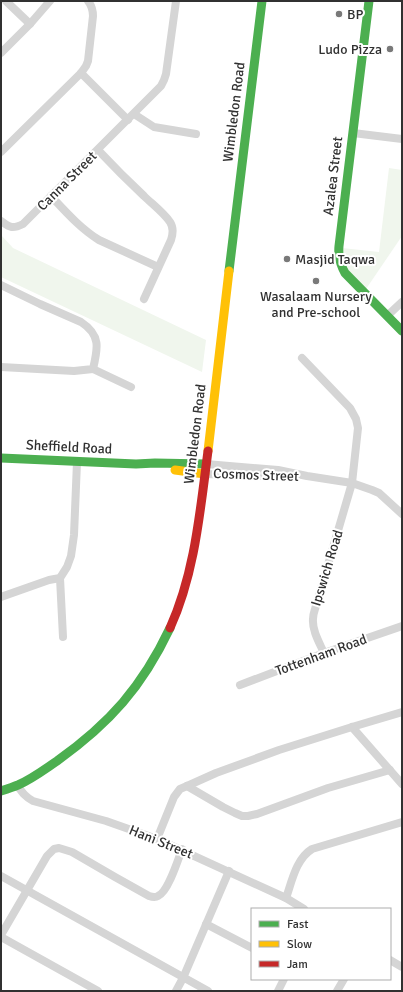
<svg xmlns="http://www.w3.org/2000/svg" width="403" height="992" font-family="Signika,sans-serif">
<rect width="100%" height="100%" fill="#fff"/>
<g fill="#f0f6ed">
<polygon points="389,168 402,170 402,236 366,289 349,272 342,248 379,252"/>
<polygon points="1,235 13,248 206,340 202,372 1,277"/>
</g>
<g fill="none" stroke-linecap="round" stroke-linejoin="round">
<g stroke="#d5d5d5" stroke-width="8">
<polyline points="6,1 30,24"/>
<polyline points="1,53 30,24 50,1"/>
<polyline points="81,73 128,120"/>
<polyline points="134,114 154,127 196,134"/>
<polyline points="353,133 402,139"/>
<path d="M98,150c15,16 30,31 46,46 8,8 19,16 26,26 4,6 3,12 1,18l-27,59"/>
<path d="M1,152l80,-79 5,-7 2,-5 5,-45c0,-6 -1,-10 -5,-15"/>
<path d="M51,196c15,16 29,32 48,44l59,27"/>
<path d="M1,221c9,7 12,8 22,3l138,-138 3,-6 2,-6 10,-73"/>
<path d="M1,285l39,19 41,18c20,13 17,26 12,47l-19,2 -73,-4"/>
<polyline points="387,316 402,302"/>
<path d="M302,358l48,50 6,11 2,9 -6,55 -37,126c-1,3 -2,6 -2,10 -1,11 6,23 11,34"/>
<polyline points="93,369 131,387"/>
<polyline points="206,464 278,470 307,476 352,483 372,490 379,493 402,514"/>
<polyline points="205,474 291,477"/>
<polyline points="60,578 63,637"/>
<polyline points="1,597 49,580 60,578 67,567 71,556 74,535 77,462"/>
<polyline points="240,685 324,653 402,626"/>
<polyline points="352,727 402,784"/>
<path d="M17,785c5,7 8,12 16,16l73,20 51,18 129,59 18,11"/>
<polyline points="187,786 223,807 235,813 242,816 248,816 257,814 328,788 390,770"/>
<polyline points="157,839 174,797 180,789 187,786 216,773 279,750 352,727 402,712"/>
<polyline points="1,876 208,991"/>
<path d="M286,898c6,-17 10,-39 26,-49l90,-27"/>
<polyline points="206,924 252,948"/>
<path d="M1,935l46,-79 7,-7 5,-1 13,4 43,25 34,19c3,1 6,2 9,0 10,-4 20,-36 24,-47"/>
<polyline points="1,937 98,991"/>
<polyline points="390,960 402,967"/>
<polyline points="176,991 183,978 229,871"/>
<polyline points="278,991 284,979"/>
<polyline points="337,991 344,979"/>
</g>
<g stroke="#4caf50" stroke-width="9">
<path d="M369,1l-30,245c-1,10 1,18 6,27l57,58"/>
<polyline points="229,271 262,1"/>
<polyline points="1,458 136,464 155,463 206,464"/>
<path d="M1,791c6,-2 12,-4 17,-6 14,-6 27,-16 39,-24 53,-38 85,-74 113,-133"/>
</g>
<g stroke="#ffc107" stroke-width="9">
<polyline points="208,451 229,271"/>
<polyline points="175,470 205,474"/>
</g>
<path stroke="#c62828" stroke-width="9" d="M170,628c25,-55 30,-117 38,-177"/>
</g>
<g fill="#797979" stroke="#fff" stroke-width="1.5">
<circle cx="339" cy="14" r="4"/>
<circle cx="390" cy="49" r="4"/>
<circle cx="287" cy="259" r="4"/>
<circle cx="316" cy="281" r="4"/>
</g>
<g text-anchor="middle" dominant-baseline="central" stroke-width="4" stroke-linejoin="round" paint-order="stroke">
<g font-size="14" fill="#313131" stroke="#fff" text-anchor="start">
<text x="347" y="14">BP</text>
<text x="382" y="49" text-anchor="end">Ludo Pizza</text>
<text x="295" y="259">Masjid Taqwa</text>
<text x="316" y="296" text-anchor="middle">Wasalaam Nursery<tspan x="316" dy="16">and Pre-school</tspan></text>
</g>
<g font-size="14" fill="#313131" stroke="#fff">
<text transform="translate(234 112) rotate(-83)">Wimbledon Road</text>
<text transform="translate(333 176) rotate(-83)">Azalea Street</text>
<text transform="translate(67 181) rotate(-45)">Canna Street</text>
<text transform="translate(195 434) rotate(-83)">Wimbledon Road</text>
<text transform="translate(69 447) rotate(3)">Sheffield Road</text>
<text transform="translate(256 475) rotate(2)">Cosmos Street</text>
<text transform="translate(327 568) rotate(-73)">Ipswich Road</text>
<text transform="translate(321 655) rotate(-20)">Tottenham Road</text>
<text transform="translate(161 842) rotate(22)">Hani Street</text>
</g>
</g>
<rect width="403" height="992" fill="none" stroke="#313131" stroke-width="4"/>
<rect x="251" y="908" width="140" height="72" fill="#ffffff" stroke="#adadad"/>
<rect x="259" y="921" width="20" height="6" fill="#4caf50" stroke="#adadad"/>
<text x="287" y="928" font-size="12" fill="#313131">Fast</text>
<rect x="259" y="941" width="20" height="6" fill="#ffc107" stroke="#adadad"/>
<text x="287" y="948" font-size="12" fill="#313131">Slow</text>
<rect x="259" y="961" width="20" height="6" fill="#c62828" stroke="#adadad"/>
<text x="287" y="968" font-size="12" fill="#313131">Jam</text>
</svg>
